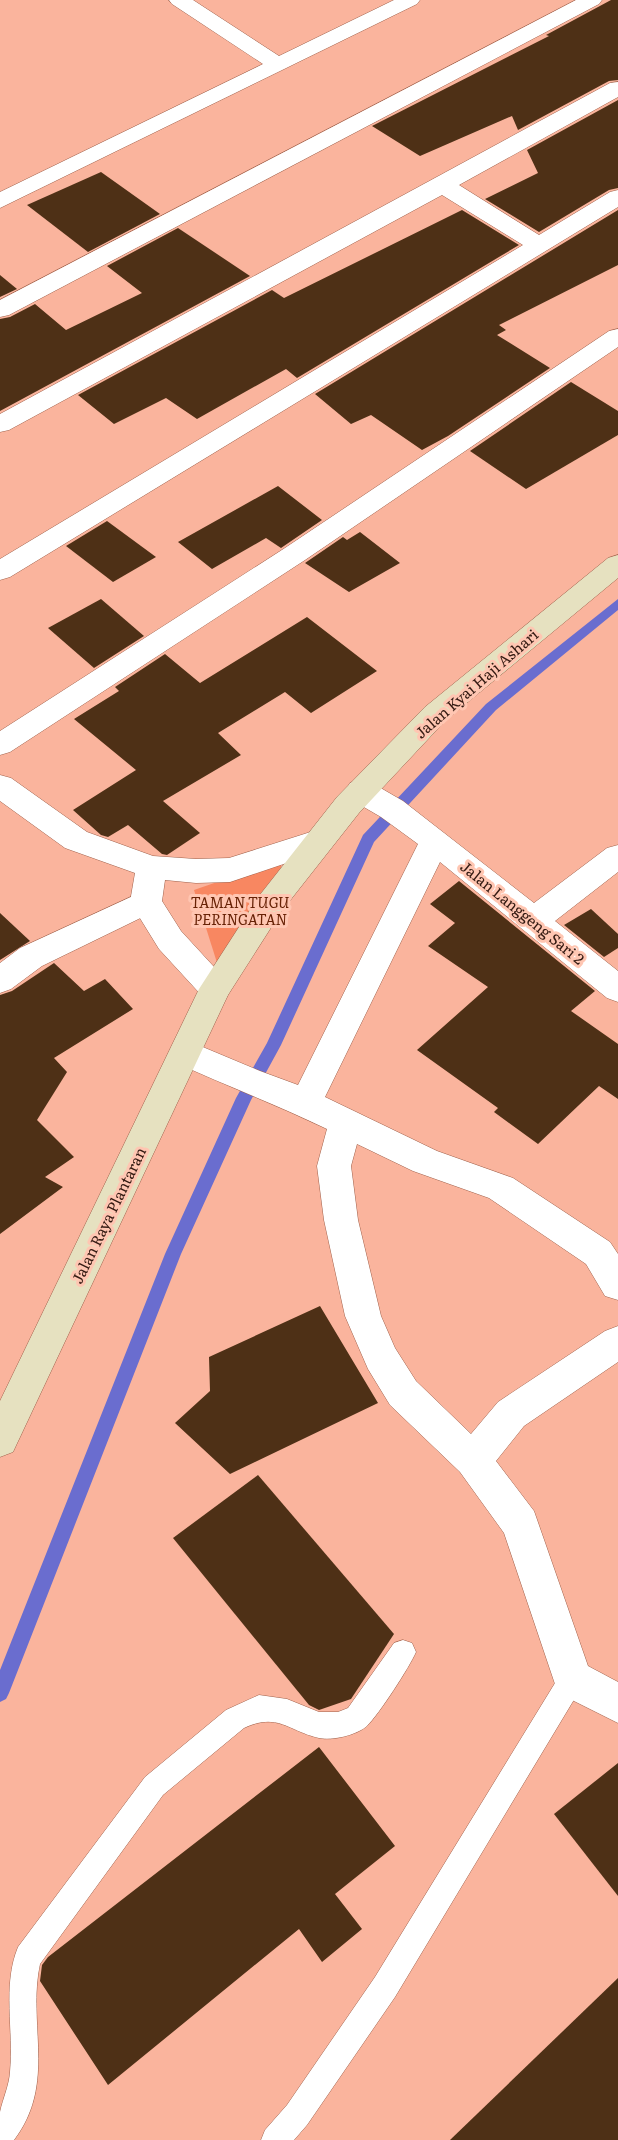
<svg xmlns="http://www.w3.org/2000/svg" width="618" height="2140" font-family="Literata,serif">
<rect width="100%" height="100%" fill="#fab49d"/>
<polygon fill="#f88761" points="281,860 282,918 219,969 194,890"/>
<g fill="none" stroke-linecap="round" stroke-linejoin="round">
<polygon fill="#6a6dcf" fill-rule="evenodd" points="618,599 618,610 496,710 374,842 281,1045 251,1100 181,1254 9,1693 6,1699 0,1702 0,1670 165,1254 236,1098 267,1043 363,835 486,704"/>
</g>
<g fill="#4e3016">
<polygon points="611,0 618,0 618,80 609,81 518,130 512,116 420,156 372,126 549,36 546,35"/>
<polygon points="618,100 618,188 609,190 539,232 485,199 538,173 527,150"/>
<polygon points="101,172 160,214 88,252 27,205"/>
<polygon points="462,210 519,245 297,378 286,369 197,419 166,398 114,424 78,395 272,290 284,298"/>
<polygon points="618,210 618,265 499,325 506,330 497,335 550,368 448,436 422,450 371,415 351,424 315,394"/>
<polygon points="178,228 250,276 0,411 0,319 10,317 35,304 66,330 142,293 107,266"/>
<polygon points="0,275 17,289 0,297"/>
<polygon points="571,382 618,411 618,435 526,489 470,451"/>
<polygon points="278,486 322,520 281,548 266,538 212,569 178,542"/>
<polygon points="107,521 156,557 113,582 66,546"/>
<polygon points="360,532 400,563 349,592 305,563 343,537 347,540"/>
<polygon points="101,599 144,636 94,668 48,628"/>
<polygon points="307,617 377,671 311,713 285,692 218,733 241,755 163,801 200,833 167,855 162,854 128,825 108,837 101,835 73,810 136,770 74,719 119,691 115,687 165,654 200,683"/>
<polygon points="459,881 595,991 571,1011 618,1044 618,1099 599,1086 538,1144 494,1112 498,1108 417,1050 488,987 428,946 455,923 430,904"/>
<polygon points="591,909 618,934 618,948 604,957 564,925"/>
<polygon points="0,913 30,941 0,960"/>
<polygon points="54,963 84,991 105,979 133,1009 54,1058 67,1072 37,1120 74,1157 45,1177 63,1187 0,1234 0,995 12,991"/>
<polygon points="320,1306 378,1403 230,1474 175,1423 210,1391 209,1357"/>
<polygon points="258,1475 394,1634 351,1699 319,1710 309,1705 173,1538"/>
<polygon points="319,1747 395,1846 335,1894 362,1929 322,1962 299,1929 108,2085 40,1981 42,1965 48,1957"/>
<polygon points="618,1763 618,1896 554,1814"/>
<polygon points="618,1978 618,2140 450,2140"/>
</g>
<g fill="none" stroke-linecap="round" stroke-linejoin="round">
<defs>
<g id="service">
<path d="M403,1640l9,3 4,9c-7,16 -37,62 -49,74 -10,9 -35,15 -48,12 -31,-7 -41,-26 -75,-10l-81,67 -123,169c-13,60 17,119 -26,176h-14c0,-9 0,-19 0,-28 3,-14 9,-26 10,-40 4,-42 -8,-86 8,-125l127,-170 81,-67 33,-15 28,4 32,13h19l10,-4 46,-65z"/>
<polygon points="572,1666 581,1670 585,1679 581,1688 395,1997 307,2125 294,2140 261,2140 265,2130 287,2105 375,1977 563,1670"/>
</g>
<g id="minor">
<polygon points="169,0 193,0 279,56 394,0 420,0 417,4 0,208 0,192 263,64 172,4"/>
<polygon points="576,0 602,0 599,4 9,315 0,317 0,300"/>
<polygon points="618,82 618,97 459,185 539,235 610,192 618,190 618,207 10,577 0,580 0,559 523,245 442,195 9,430 0,432 0,414 610,83"/>
<polygon points="618,329 618,347 305,560 10,752 0,755 0,731 285,548 609,331"/>
<path d="M361,780l11,3 31,18 131,102 73,-55 11,-3v27l-63,49 63,50v31l-11,-4 -167,-136 -115,235 112,54 76,27 97,64 8,12v46l-13,-4 -19,-32 -97,-66 -76,-27 -56,-27 -6,22 7,54 23,96 14,32 21,33 55,53 27,-32 107,-71 13,-5v36l-94,64 -28,35 38,50 54,155 30,16v41l-60,-30 -54,-160 -44,-61 -70,-67 -22,-36 -23,-53 -21,-96 -7,-54 10,-37c-50,-24 -102,-44 -153,-67l-4,-9 4,-9 12,-4 74,31 38,14 120,-241 -37,-27 -31,-18 -4,-8 4,-8z"/>
<polygon points="146,890 157,894 162,902 157,910 42,966 11,989 0,993 0,963 20,948"/>
</g>
<polygon id="tertiary" points="0,775 11,778 87,832 153,856 196,859 229,858 320,829 331,832 335,840 331,848 230,882 196,883 165,880 162,901 181,931 226,980 231,989 226,998 215,1002 204,998 159,949 130,902 135,873 65,848 0,801"/>
<polygon id="secondary" points="618,555 618,578 445,721 359,813 281,912 228,995 13,1452 0,1457 0,1401 199,989 259,896 337,797 425,707 608,558"/>
</defs>
<use href="#service" stroke="#9f614b" stroke-width="1"/>
<use href="#minor" stroke="#9f614b" stroke-width="1"/>
<use href="#tertiary" stroke="#9f614b" stroke-width="1"/>
<use href="#secondary" stroke="#9f614b" stroke-width="1"/>
<use href="#service" fill="#fff" fill-rule="evenodd"/>
<use href="#minor" fill="#fff" fill-rule="evenodd"/>
<use href="#tertiary" fill="#fff" fill-rule="evenodd"/>
<use href="#secondary" fill="#e6e1c0" fill-rule="evenodd"/>
</g>
<g text-anchor="middle" dominant-baseline="central" stroke-width="6" stroke-linejoin="round" paint-order="stroke">
<g font-size="15" fill="#341a12" stroke="#ffc6b2">
<text transform="translate(476 683) rotate(-41)">Jalan Kyai Haji Ashari</text>
<text transform="translate(523 912) rotate(39)">Jalan Langgeng Sari 2</text>
<text transform="translate(108 1215) rotate(-64)">Jalan Raya Plantaran</text>
</g>
<g font-size="15" font-style="italic" fill="#672105" stroke="#ffc6b2">
<text x="240" y="901">TAMAN TUGU<tspan x="240" dy="17">PERINGATAN</tspan></text>
</g>
</g>
</svg>
